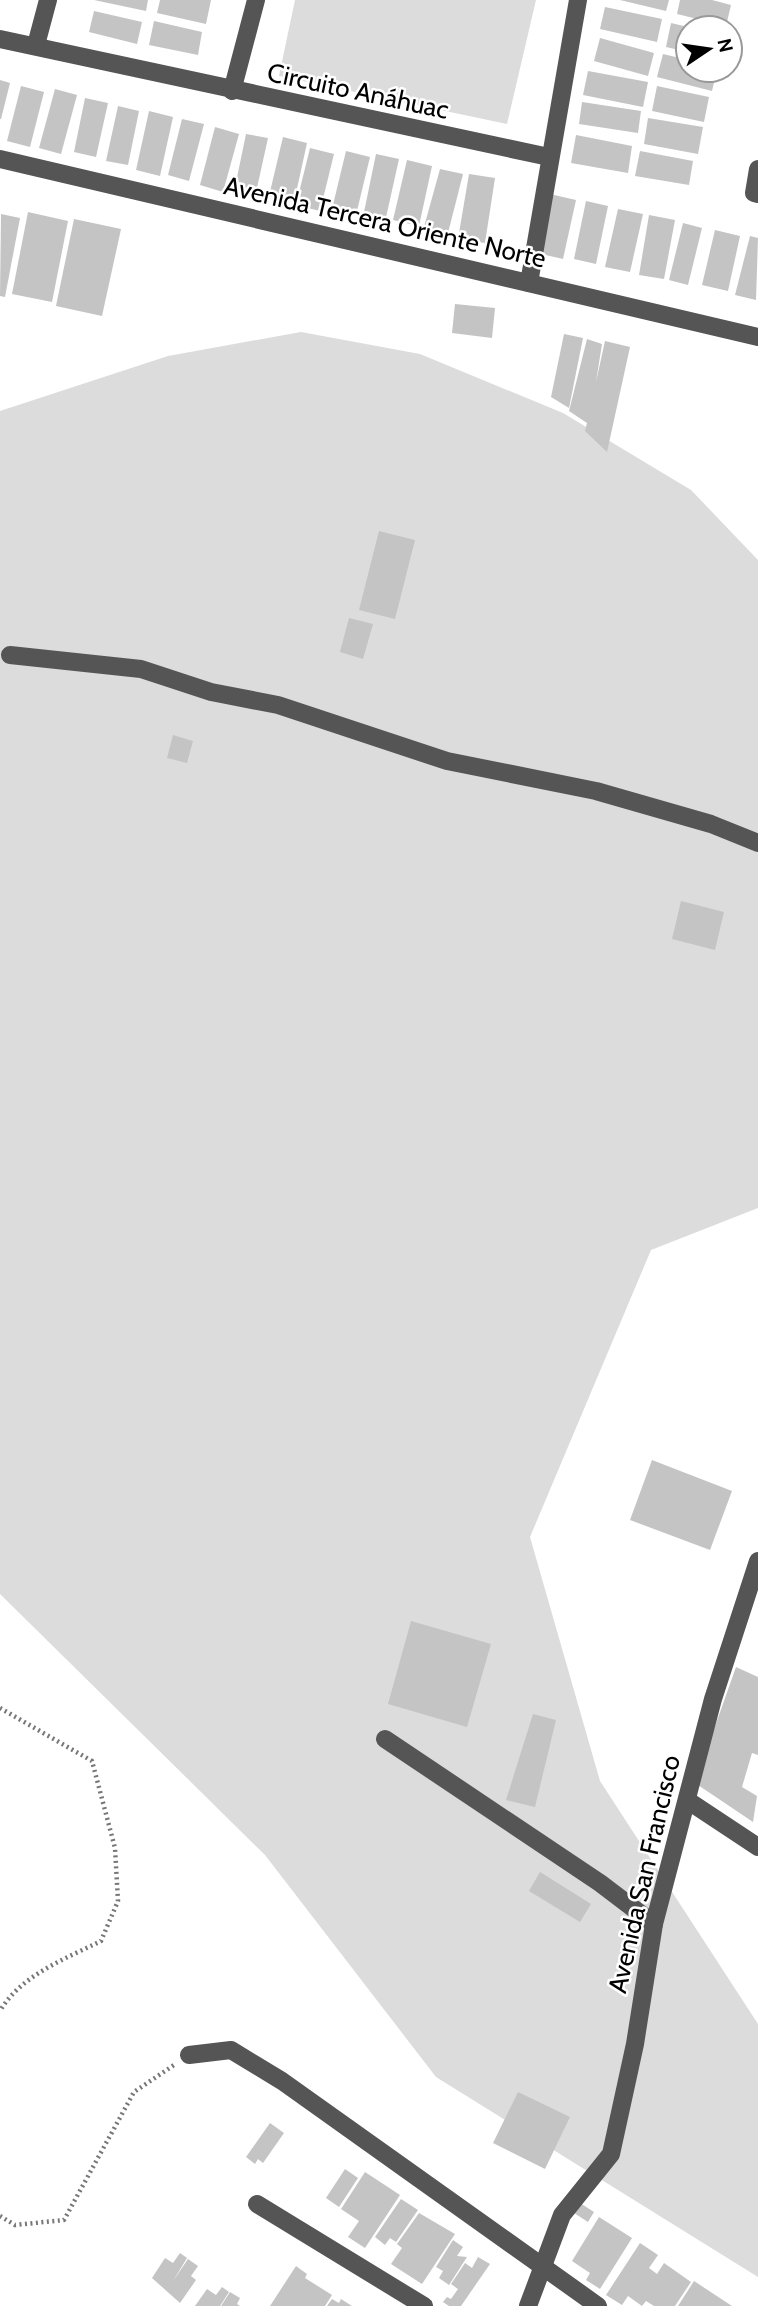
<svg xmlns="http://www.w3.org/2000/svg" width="758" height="2306" font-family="Cabin,sans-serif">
<rect width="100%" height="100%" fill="#fff"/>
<g fill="#dcdcdc">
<polygon points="295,0 536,0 507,124 279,76"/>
<polygon points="301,332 420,354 563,413 691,490 758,560 758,1208 651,1250 530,1537 600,1781 758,2024 758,2277 436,2077 265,1855 0,1594 0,411 168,356"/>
</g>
<g fill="#c4c4c4">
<polygon points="94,0 148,0 146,11"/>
<polygon points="160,0 211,0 206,24 157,13"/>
<polygon points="620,0 669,0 666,11"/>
<polygon points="680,0 712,0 731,5 726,26 677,14"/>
<polygon points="605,7 662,19 657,42 600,29"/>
<polygon points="94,11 142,22 137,44 89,32"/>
<polygon points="154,21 202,32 198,55 149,45"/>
<polygon points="671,23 688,27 688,52 666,47"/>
<polygon points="600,38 654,53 648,76 594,61"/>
<polygon points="663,54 688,60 688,70 717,70 712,91 657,77"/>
<polygon points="588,71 648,82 643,107 583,95"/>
<polygon points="0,80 10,83 1,119 0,119"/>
<polygon points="21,86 44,92 30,147 7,141"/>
<polygon points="657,86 709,97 704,122 652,111"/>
<polygon points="55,89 77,95 61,154 39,148"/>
<polygon points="85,98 108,103 96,157 74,152"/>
<polygon points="582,102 641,111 638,133 579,124"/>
<polygon points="118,106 139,111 128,165 106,161"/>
<polygon points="149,111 173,117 160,176 136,170"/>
<polygon points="648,118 703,127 698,154 644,144"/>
<polygon points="182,119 204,124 189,181 168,175"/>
<polygon points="215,127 239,134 223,192 200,185"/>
<polygon points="246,134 268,138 255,197 234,192"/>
<polygon points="576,135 632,146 628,173 571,163"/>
<polygon points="283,137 307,143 294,202 269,196"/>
<polygon points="310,148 334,154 320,211 296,205"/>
<polygon points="346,151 370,157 356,215 332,209"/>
<polygon points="640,151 693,161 689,185 635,176"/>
<polygon points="376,154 399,159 385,222 363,217"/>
<polygon points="407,160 432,166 419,226 393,220"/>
<polygon points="440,169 463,174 448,233 424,227"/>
<polygon points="469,174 495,178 485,243 458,239"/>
<polygon points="550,194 576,200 563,259 537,253"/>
<polygon points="586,201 608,206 596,264 574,259"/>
<polygon points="618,209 643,214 630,272 605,267"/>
<polygon points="28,212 68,221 52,302 12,294"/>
<polygon points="1,214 20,218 5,297 0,296"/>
<polygon points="649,215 675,220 664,279 639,275"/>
<polygon points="74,219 121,229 102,316 56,306"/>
<polygon points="683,223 702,228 688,285 669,280"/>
<polygon points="715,230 740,236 728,291 702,285"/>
<polygon points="750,236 758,238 756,300 735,295"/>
<polygon points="455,304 495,308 492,338 452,333"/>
<polygon points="564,334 583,338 569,408 551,397"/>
<polygon points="587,339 602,344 596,382 605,341 630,347 607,452 585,431 587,423 569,411"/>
<polygon points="379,531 415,540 395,619 359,610"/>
<polygon points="349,618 373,624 363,659 340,652"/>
<polygon points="173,735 193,741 187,763 167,758"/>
<polygon points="681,901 724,912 715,950 672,939"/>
<polygon points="652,1460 732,1491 710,1550 630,1520"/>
<polygon points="411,1621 491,1644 467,1727 388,1704"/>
<polygon points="736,1667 758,1677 758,1755 752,1753 742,1787 757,1796 753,1822 695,1783"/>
<polygon points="533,1714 556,1720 535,1807 506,1800"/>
<polygon points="540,1872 591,1904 580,1922 529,1891"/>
<polygon points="518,2092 570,2117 545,2169 493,2143"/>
<polygon points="270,2123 284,2133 263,2163 258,2159 255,2164 246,2157"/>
<polygon points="345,2169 358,2178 339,2207 326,2198"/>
<polygon points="365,2172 400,2195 365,2248 348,2237 359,2221 341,2209"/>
<polygon points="401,2199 418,2210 396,2242 390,2238 385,2245 375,2237"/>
<polygon points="580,2203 594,2212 588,2222 574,2213"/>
<polygon points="419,2213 455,2234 422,2284 391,2264 402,2248 397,2244"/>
<polygon points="599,2217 632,2238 600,2289 586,2280 590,2273 572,2261"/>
<polygon points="453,2240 463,2247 457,2256 467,2257 449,2285 439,2278 443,2271 436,2267"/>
<polygon points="640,2243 658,2255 649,2268 657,2274 664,2263 691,2282 675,2306 654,2306 646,2301 642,2306 628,2296 622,2305 606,2295"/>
<polygon points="180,2253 187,2258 173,2281 188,2259 198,2266 191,2276 196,2280 180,2303 152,2278 165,2258 173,2263"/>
<polygon points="478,2257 490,2264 461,2306 449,2306 443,2302 447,2297 451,2299 458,2289 451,2284 465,2263 472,2268"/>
<polygon points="296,2266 307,2274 305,2278 332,2295 325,2306 270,2306"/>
<polygon points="694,2281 732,2306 678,2306"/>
<polygon points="222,2287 229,2292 220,2306 195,2306 207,2289 216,2295"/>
<polygon points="230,2292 240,2298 237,2304 240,2306 221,2306"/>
<polygon points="332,2299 339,2303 341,2299 352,2306 327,2306"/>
</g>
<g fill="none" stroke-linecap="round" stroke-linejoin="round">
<g stroke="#777" stroke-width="4.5" stroke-dasharray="2 3.5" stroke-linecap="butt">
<path d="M0,1708l92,53 23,87 3,53 -17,40c-36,18 -80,34 -101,70"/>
<polyline points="0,2216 15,2225 64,2220 134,2092 174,2065"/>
</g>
<g stroke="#555" stroke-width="18">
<polyline points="0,39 549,157"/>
<polyline points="36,45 48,0"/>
<polyline points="232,91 256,0"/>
<polyline points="0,159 758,337"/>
<polyline points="758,169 754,193 758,194"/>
<polyline points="529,283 578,0"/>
<polyline points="10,655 141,669 211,692 278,705 447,761 596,791 711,824 758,843"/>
<polyline points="385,1739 600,1883 654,1924"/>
<polyline points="687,1800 758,1847"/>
<polyline points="189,2055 231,2050 282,2081 598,2306"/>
<polyline points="257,2204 424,2306"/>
<polyline points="528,2306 562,2215 611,2154 635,2044 654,1924 713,1699 758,1561"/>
</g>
</g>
<g text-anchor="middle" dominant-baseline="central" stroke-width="5" stroke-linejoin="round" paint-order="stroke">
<g font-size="26" fill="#000" stroke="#fff">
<text transform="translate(358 91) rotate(12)">Circuito Anáhuac</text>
<text transform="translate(385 222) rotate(13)">Avenida Tercera Oriente Norte</text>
<text transform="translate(644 1874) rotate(-77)">Avenida San Francisco</text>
</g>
</g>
<g transform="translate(709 49) rotate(77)"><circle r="33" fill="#ffffff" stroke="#999999" stroke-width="2"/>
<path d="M0-5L12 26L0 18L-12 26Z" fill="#000000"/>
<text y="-10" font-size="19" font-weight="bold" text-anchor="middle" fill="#000000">N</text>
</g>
</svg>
